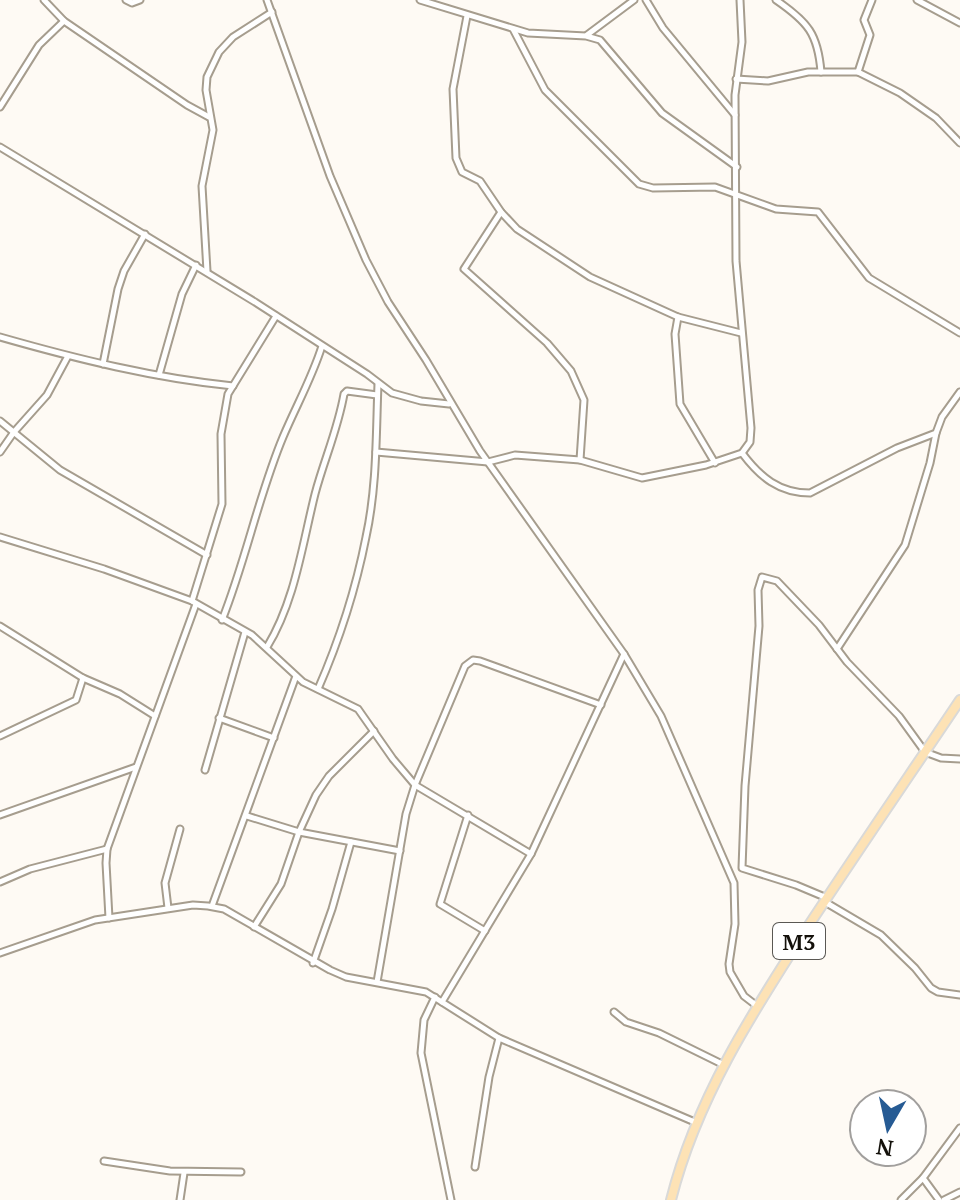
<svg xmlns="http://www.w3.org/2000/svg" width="960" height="1200" font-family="'PT Serif',serif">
<rect width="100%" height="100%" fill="#fefaf4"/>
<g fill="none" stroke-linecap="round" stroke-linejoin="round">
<defs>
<g id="minor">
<polyline points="44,0 64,21 187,105 209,117"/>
<polyline points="126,0 132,3 140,0"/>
<polyline points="267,0 330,176 366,260 388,302 426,360 480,451 624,654 661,716 734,883 735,924 729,964 730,972 744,996 757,1006"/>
<polyline points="420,0 528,33 586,36 600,40 662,113 737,167"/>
<polyline points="646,0 663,28 735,115"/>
<path d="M776,0c32,22 42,34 45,72"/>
<polyline points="917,0 960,23"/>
<polyline points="467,16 453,89 456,158 462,172 480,181 501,212 517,229 590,277 678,317 741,333"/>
<polyline points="513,29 545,90 639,184 653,188 715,187 776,209 818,212 869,278 960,333"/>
<polyline points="587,35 634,0"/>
<polyline points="858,72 870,35 864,20 872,0"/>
<polyline points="736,79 768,81 808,72 858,72 900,93 936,118 960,143"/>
<polyline points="0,107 39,45 64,21"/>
<polyline points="0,147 255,302 367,374 392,393 421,401 449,404"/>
<polyline points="501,212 464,269 547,343 571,371 584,400 580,460"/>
<polyline points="207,271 202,186 213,130 206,90 207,77 219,52 233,37 272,12"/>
<polyline points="678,317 675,334 680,404 715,463"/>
<path d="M0,337c77,22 154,41 233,49"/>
<polyline points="103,364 118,289 124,271 145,234"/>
<polyline points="159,375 182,294 196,265"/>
<polyline points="0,421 60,470 207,555"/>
<polyline points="0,452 14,432 47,395 68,356"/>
<polyline points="376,452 488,462 515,455 580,460 642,478 706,465 742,453 750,442 751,428 736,261 735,95 742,42 740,0"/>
<path d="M742,453c18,24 37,40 68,40l87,-45 39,-15 6,-16 18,-25"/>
<polyline points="0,537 104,569 192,601 252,635 303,682 358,709 393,759 415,785 531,854"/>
<polyline points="192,601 222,504 221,434 228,394 276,316"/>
<path d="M222,620c24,-60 36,-123 61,-183 13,-31 29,-59 39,-91"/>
<polyline points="0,626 83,678 120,694 155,716"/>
<path d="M267,647c28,-46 35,-101 48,-153 9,-34 23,-65 29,-100l3,-3 30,4"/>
<polyline points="837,649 905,545 930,463 936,433"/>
<path d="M318,689c21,-48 38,-101 48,-152 11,-50 10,-103 12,-153"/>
<polyline points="219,718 274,738"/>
<polyline points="0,736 76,700 83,678"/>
<polyline points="205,770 245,632"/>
<polyline points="0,815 136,767"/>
<polyline points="468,815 440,904 485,931"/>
<polyline points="247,816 299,832 400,851"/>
<polyline points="0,882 30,869 107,849"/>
<polyline points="827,898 796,885 742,868 745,786 759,626 758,590 762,577 777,581 819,625 847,662 899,716 925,752 941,758 960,759"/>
<polyline points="825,902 881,935 915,968 931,988 938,992 960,995"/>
<polyline points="212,906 296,676"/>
<polyline points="168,908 165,883 180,829"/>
<polyline points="109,918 106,863 107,849 196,604"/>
<polyline points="254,927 281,884 299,832 316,795 329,776 374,731"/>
<polyline points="0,953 95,920 193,905 208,906 224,909 330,970 346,977 426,992 499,1038 697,1123"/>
<polyline points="313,963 332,909 351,842"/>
<polyline points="377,982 406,814 415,785 465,666 473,660 480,661 601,705"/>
<polyline points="435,997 424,1020 421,1053 451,1200"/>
<polyline points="442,1002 531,854 624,654"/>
<polyline points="614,1012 626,1022 659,1033 724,1065"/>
<polyline points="104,1161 170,1171 241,1172"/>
<polyline points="475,1167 489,1077 499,1038"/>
<polyline points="180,1200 184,1173"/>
<polyline points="901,1200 923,1178"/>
<polyline points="939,1200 923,1178 960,1128"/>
<polyline points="944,1200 960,1192"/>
</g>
<path id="primary" d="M671,1200c25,-100 81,-187 136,-272 50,-76 102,-152 153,-228"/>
</defs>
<use href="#minor" stroke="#a69d8e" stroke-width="9"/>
<use href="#primary" stroke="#d9d9d8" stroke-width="12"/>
<use href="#minor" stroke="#fff" stroke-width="5"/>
<use href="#primary" stroke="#fde2b5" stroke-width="8"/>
</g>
<g text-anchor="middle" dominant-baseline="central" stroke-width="8" stroke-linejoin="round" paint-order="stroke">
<rect fill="#fff" stroke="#5a5854" stroke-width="2" x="773" y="923" width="52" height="36" rx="6"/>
<g font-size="22" font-weight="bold" fill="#13100a">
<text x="799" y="941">M3</text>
</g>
</g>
<g transform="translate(888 1128) rotate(189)"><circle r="38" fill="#ffffff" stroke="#a19f9d" stroke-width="2"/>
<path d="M0-6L14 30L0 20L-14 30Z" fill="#265b94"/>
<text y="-12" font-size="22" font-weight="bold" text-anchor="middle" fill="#13100a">N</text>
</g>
</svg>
